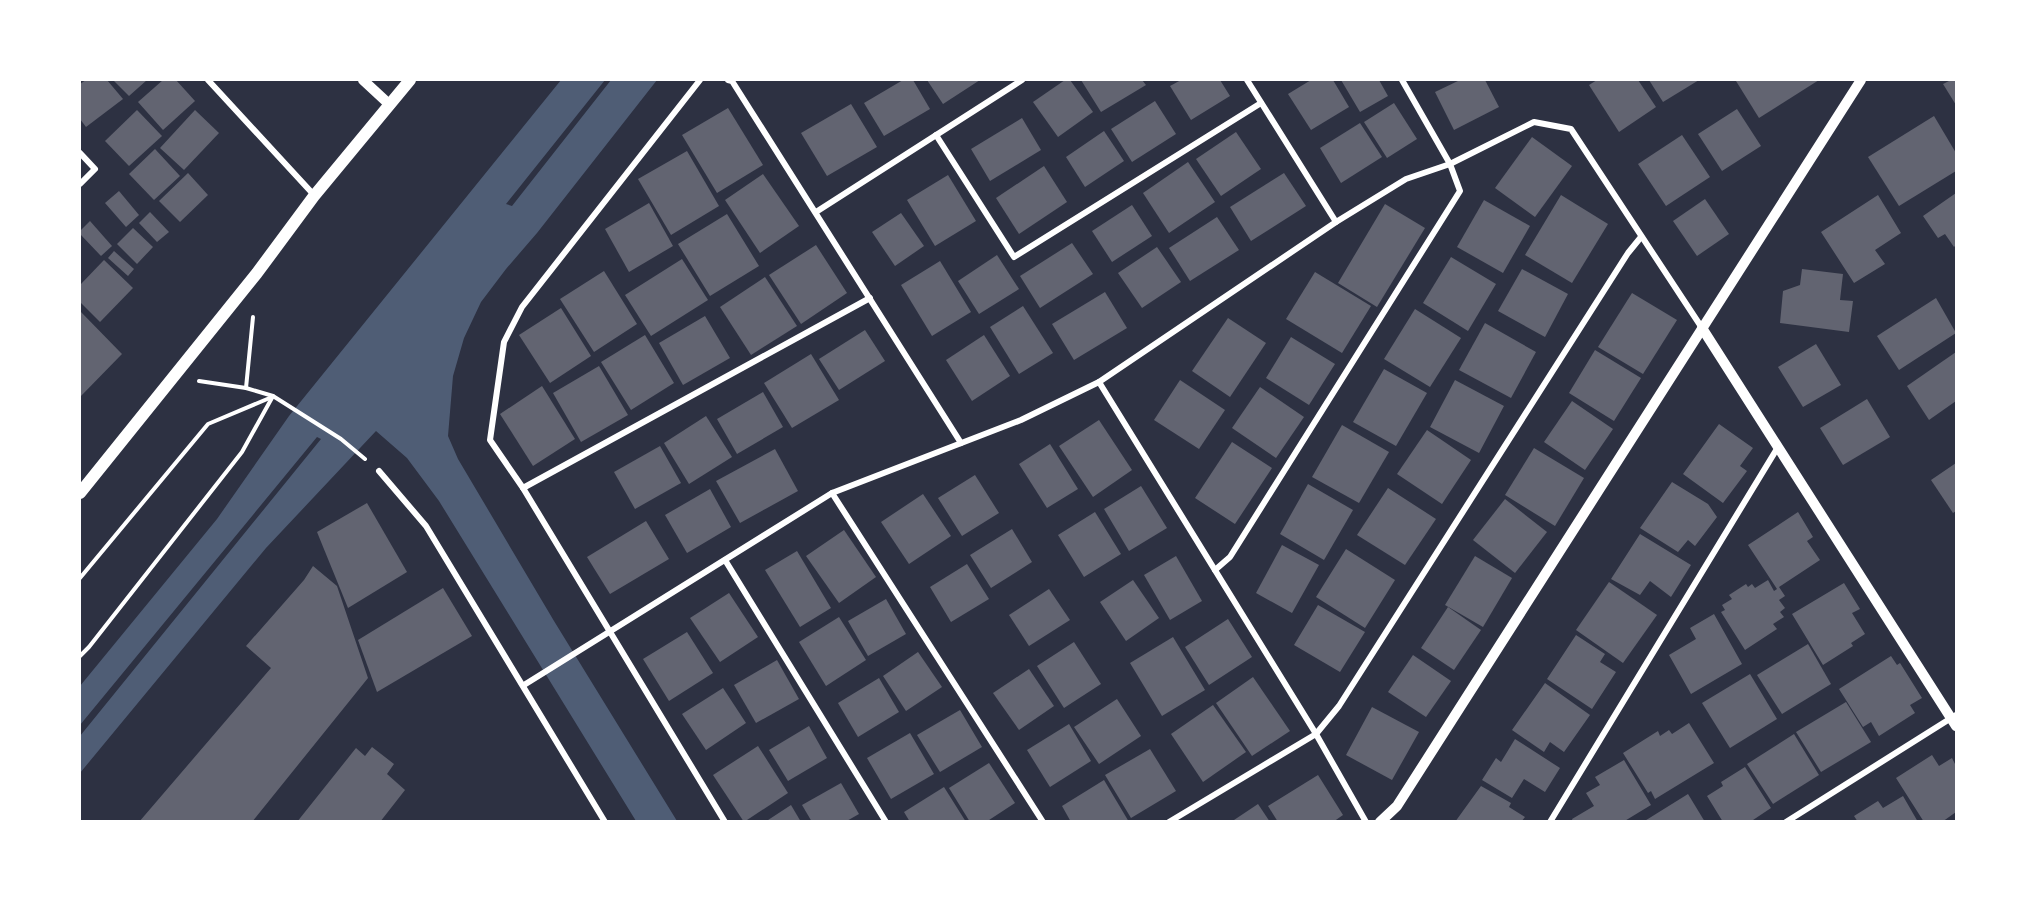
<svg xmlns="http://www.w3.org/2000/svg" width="2036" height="901" font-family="'Noto Sans',sans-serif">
<rect width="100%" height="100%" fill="#2d3142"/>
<polygon fill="#4f5d75" points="561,80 605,80 506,204 512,206 611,80 657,80 537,233 506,269 481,302 464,338 453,376 448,436 458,459 554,621 677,821 636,821 439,501 407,458 376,431 266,548 80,773 80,736 321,439 317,437 80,725 80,686 217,519 289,416"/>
<g fill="#626471">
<polygon points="86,80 107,80 123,99 86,127 80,119 80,84"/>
<polygon points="113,80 147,80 129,96"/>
<polygon points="163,80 176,80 195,101 163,130 138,102"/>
<polygon points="903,80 913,80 930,109 884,136 864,103"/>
<polygon points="927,80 980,80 943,104"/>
<polygon points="1065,80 1070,80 1093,112 1058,137 1033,102"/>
<polygon points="1081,80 1142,80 1146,85 1101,112"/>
<polygon points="1181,80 1220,80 1230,96 1191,120 1170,86"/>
<polygon points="1311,80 1333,80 1349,107 1311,130 1288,94"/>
<polygon points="1341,80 1379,80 1388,96 1360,112"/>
<polygon points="1460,80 1485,80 1499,107 1454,130 1435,92"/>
<polygon points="1597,80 1638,80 1656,107 1619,132 1589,85"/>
<polygon points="1649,80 1699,80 1663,102"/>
<polygon points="1738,80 1819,80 1759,118 1736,81"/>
<polygon points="1951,80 1956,80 1956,105 1943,84"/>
<polygon points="1155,101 1176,134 1132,162 1111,129"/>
<polygon points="1394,103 1417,139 1387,158 1364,122"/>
<polygon points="851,104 877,147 827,176 801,133"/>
<polygon points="728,108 763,165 717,193 682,135"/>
<polygon points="1737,109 1761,146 1722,171 1698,134"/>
<polygon points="137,110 162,136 129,166 105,141"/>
<polygon points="195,110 219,133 184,170 160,148"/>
<polygon points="1934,116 1956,153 1956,171 1899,206 1868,157"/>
<polygon points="1022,118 1041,150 990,181 971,149"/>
<polygon points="1360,123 1382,157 1341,183 1320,148"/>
<polygon points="1104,131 1124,161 1085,187 1066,157"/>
<polygon points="1236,132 1261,169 1221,196 1196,159"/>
<polygon points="1682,135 1710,177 1666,206 1638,164"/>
<polygon points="1532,137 1572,166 1535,217 1495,188"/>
<polygon points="155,149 180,176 154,200 129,174"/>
<polygon points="687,151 719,206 671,235 638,179"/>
<polygon points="1188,162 1215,202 1169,233 1143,193"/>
<polygon points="1044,166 1067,202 1019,234 996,198"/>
<polygon points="188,173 208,195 180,222 159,201"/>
<polygon points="1284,173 1306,206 1251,241 1230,207"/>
<polygon points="763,174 799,226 760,253 725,200"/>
<polygon points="948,175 976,221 935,246 907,200"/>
<polygon points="119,191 139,215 126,227 105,203"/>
<polygon points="1956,193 1956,245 1954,247 1945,234 1938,238 1923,216"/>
<polygon points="1561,195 1608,224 1572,283 1525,255"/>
<polygon points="1878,195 1901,233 1875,250 1885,264 1854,283 1821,232"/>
<polygon points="1705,199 1729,234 1697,256 1673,221"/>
<polygon points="1484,200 1530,226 1503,273 1457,247"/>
<polygon points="649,203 673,246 629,272 605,229"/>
<polygon points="1385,204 1425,228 1377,307 1338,283"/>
<polygon points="1132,205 1152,236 1112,262 1092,231"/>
<polygon points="150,212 169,232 157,242 139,223"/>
<polygon points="901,213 924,246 895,266 872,232"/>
<polygon points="727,214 759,266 710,296 678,244"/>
<polygon points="1217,217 1239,250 1190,281 1169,248"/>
<polygon points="90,221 112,246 101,256 80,234 80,231"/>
<polygon points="133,228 153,247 137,264 117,244"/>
<polygon points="1072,243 1093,274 1040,308 1020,276"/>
<polygon points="816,245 847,293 801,324 769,275"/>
<polygon points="1157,247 1181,282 1142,308 1118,273"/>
<polygon points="114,251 134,269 128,276 108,258"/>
<polygon points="997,255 1019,289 979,314 958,281"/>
<polygon points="1451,257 1496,284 1468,331 1423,303"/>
<polygon points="682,259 708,300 651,336 625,295"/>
<polygon points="104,260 133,288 100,322 80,302 80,285"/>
<polygon points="940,261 971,312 932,336 901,285"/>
<polygon points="1522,269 1568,294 1545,337 1498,311"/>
<polygon points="1802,269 1843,274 1840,300 1853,301 1849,332 1780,323 1783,291 1800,285"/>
<polygon points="604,271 637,324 594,352 560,299"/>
<polygon points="1315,272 1371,306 1342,353 1286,319"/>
<polygon points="765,277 797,326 751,355 720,307"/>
<polygon points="1105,292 1127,328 1074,360 1052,324"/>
<polygon points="1632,293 1677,320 1643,374 1598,347"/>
<polygon points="1936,298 1956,333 1899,370 1877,336"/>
<polygon points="1023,306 1053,353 1019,374 990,327"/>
<polygon points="561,308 591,356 550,383 519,335"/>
<polygon points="1415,309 1461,338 1430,387 1384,359"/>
<polygon points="80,311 122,354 80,397"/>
<polygon points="705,316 730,358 683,385 659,343"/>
<polygon points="1228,318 1266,343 1230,397 1192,371"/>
<polygon points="1485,323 1536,352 1511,398 1459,370"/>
<polygon points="865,330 885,361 839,390 819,359"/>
<polygon points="645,335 674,383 631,410 601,362"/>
<polygon points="984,335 1010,376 972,401 946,360"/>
<polygon points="1291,337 1335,364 1309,405 1266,378"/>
<polygon points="1816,344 1841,385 1803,407 1778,367"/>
<polygon points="1595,350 1641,378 1614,421 1569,393"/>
<polygon points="1956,352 1956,401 1929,420 1907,386"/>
<polygon points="811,354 839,400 792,428 764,383"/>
<polygon points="599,366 628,415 581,442 553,393"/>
<polygon points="1384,369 1427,393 1396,446 1353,422"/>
<polygon points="1180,380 1225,410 1199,449 1154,420"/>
<polygon points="1455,380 1504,406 1479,453 1430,427"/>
<polygon points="542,386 575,439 533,466 500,414"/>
<polygon points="1260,387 1304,417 1276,458 1232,428"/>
<polygon points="763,392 783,427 737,454 717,419"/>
<polygon points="1867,399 1890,437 1843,465 1820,428"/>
<polygon points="1572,401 1613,429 1585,470 1544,442"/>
<polygon points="706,416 732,457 689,484 664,443"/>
<polygon points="1099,420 1132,470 1093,497 1059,446"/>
<polygon points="1719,424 1753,448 1740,466 1747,471 1723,503 1683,474"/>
<polygon points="1342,425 1389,452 1359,503 1312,477"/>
<polygon points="1427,430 1471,460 1442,504 1397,474"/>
<polygon points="1232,442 1272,468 1235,524 1195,498"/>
<polygon points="1050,444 1078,489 1047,508 1019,464"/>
<polygon points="660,446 681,483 635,509 614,472"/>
<polygon points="1534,448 1584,478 1555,526 1505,495"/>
<polygon points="775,449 798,491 740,523 716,481"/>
<polygon points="1956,463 1956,511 1953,513 1931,480"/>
<polygon points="975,475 999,513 962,536 938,498"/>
<polygon points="1672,482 1708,504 1717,517 1695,546 1688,540 1678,552 1640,528"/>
<polygon points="1308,484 1353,510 1324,560 1280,534"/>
<polygon points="1141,486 1167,528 1129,551 1104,509"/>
<polygon points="1388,488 1436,519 1405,565 1357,535"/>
<polygon points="710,489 731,527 687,553 665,515"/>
<polygon points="923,494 951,536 909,564 881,522"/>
<polygon points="1505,499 1547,532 1515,573 1473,540"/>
<polygon points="367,503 407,572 348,608 317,532"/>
<polygon points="1095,512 1121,554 1084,577 1058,535"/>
<polygon points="1798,512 1813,537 1807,541 1820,560 1779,587 1785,596 1779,600 1785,608 1780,612 1784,617 1773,624 1777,629 1745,650 1721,612 1725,610 1722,605 1732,599 1729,595 1746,584 1748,587 1752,584 1755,588 1768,580 1774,591 1777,589 1748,545"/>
<polygon points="646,521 669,559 610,594 587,557"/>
<polygon points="1012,529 1032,562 991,588 970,555"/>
<polygon points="844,530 876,577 839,603 806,556"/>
<polygon points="1640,534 1691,565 1671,597 1650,581 1640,595 1611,579"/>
<polygon points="1282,545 1319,565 1292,613 1256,593"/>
<polygon points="1346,549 1395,580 1365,628 1316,597"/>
<polygon points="797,551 831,608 800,627 765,570"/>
<polygon points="1176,556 1202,601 1170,620 1144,575"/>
<polygon points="1475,556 1512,578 1483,627 1445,605"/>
<polygon points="967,564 989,599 951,622 930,587"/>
<polygon points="313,566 337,586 368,678 252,822 139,822 271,668 246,646 304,580"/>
<polygon points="1133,580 1159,618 1126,641 1100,602"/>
<polygon points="1609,582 1657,615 1623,663 1576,630"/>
<polygon points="1844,583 1860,609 1852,613 1865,634 1851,643 1853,646 1823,665 1792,614"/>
<polygon points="443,588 472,636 377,692 358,640"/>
<polygon points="1049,589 1070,620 1029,646 1009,615"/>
<polygon points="729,593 758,637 720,662 690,618"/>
<polygon points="886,599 906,634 868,656 848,621"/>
<polygon points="1318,605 1365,632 1340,672 1294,645"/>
<polygon points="1448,607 1481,630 1454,670 1421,648"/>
<polygon points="1714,614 1742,664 1691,694 1669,655 1696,639 1690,628"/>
<polygon points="839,617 866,660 826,686 799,642"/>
<polygon points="1228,619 1252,657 1209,685 1185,647"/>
<polygon points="687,632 713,673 669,701 643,659"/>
<polygon points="1576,635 1605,654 1600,662 1616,672 1592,709 1547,679"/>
<polygon points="1173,637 1205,690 1162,716 1130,663"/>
<polygon points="1074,642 1101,684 1064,708 1037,666"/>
<polygon points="1808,644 1831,684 1782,714 1757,675"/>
<polygon points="918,652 942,687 906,711 883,676"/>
<polygon points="1413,655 1451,681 1426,717 1388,692"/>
<polygon points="1891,656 1897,665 1900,663 1922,698 1910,705 1915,713 1879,736 1871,722 1863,727 1839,689"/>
<polygon points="777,660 799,699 756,723 734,685"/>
<polygon points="1029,669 1054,706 1019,730 993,693"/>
<polygon points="1750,674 1777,719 1730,748 1702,703"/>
<polygon points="1253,677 1290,731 1252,756 1216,703"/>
<polygon points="879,678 899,712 858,737 838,703"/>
<polygon points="1545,683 1590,715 1564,752 1550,742 1544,752 1512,730"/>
<polygon points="723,688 746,723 706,750 682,714"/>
<polygon points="1117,699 1141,736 1099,764 1074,727"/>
<polygon points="1846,702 1871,742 1821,772 1796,732"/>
<polygon points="1213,705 1246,752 1203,782 1171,734"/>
<polygon points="1372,707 1419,732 1392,780 1346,755"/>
<polygon points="960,710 982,747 940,772 917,735"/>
<polygon points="1689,723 1714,763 1655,799 1651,791 1648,793 1623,753 1658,731 1660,736 1669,730 1672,734"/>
<polygon points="1069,724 1091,761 1050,787 1027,750"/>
<polygon points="809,726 827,758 788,781 769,750"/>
<polygon points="910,733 934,774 891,799 867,758"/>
<polygon points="1794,734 1819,775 1773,804 1747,764"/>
<polygon points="1515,739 1560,768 1545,792 1524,779 1512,798 1482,780 1496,758 1501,762"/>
<polygon points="758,746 788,793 744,822 713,775"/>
<polygon points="372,747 394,764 387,774 405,790 380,822 297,822 356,748 365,756"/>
<polygon points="1150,749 1176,791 1131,818 1105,775"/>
<polygon points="1932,755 1939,766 1952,758 1956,766 1956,812 1942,822 1924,822 1896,778"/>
<polygon points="1624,760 1651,805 1623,822 1573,822 1572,819 1594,806 1586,793 1600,785 1595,777"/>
<polygon points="989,763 1015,803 986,822 970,822 949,788"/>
<polygon points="1745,767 1771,808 1750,822 1723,822 1707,796 1723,786 1721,782"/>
<polygon points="1318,775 1343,815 1333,822 1278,822 1268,806"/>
<polygon points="1104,780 1129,822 1071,822 1062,806"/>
<polygon points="841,783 859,814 845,822 812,822 802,805"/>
<polygon points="1481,786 1511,803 1509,807 1525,817 1521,822 1455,822"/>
<polygon points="944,787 966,822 910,822 904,812"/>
<polygon points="1688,794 1705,822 1643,822"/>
<polygon points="1903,796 1918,822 1858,822 1854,816 1878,801 1883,808"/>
<polygon points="1258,804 1270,822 1231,822"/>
<polygon points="791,805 801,822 765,822"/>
</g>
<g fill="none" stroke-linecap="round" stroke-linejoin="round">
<g stroke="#fff" stroke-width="4">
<polyline points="199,381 246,388 273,396 341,439 365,459"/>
<polyline points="246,388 253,317"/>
<polyline points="80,578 208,424 272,397"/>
<polyline points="80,656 89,647 242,452 273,396"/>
</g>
<g stroke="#fff" stroke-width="6">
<polyline points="208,80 314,195"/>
<polyline points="700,80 522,307 504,342 490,440 523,488 725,822"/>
<polyline points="728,80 732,81 961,443"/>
<polyline points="1247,80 1336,222"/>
<polyline points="936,135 1014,257 1261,103"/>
<polyline points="80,153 95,169 80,184"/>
<polyline points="816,212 1022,80"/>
<polyline points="1099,382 1316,734 1366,822"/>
<polyline points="379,471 426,526 605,822"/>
<polyline points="523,488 870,298"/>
<polyline points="832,493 1043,822"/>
<polyline points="725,560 886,822"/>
<polyline points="1215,570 1230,557 1460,191 1450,164 1402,80"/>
<polyline points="524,685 832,493 1021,420 1099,382 1336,222 1406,179 1450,164 1534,122 1571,129 1702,328"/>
<polyline points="1169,822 1316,734 1339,706 1628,253 1641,237"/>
<polyline points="1550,822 1778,447"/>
<polyline points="1786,822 1956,715"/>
</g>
<g stroke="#fff" stroke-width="10">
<polyline points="363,80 390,105"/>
<polyline points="1702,328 1956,726"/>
<polyline points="1380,822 1397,806 1861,80"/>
</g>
<polyline stroke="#fff" stroke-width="12" points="80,493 257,273 314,196 410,80"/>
</g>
<rect width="2036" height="901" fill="none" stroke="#ffffff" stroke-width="162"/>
</svg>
